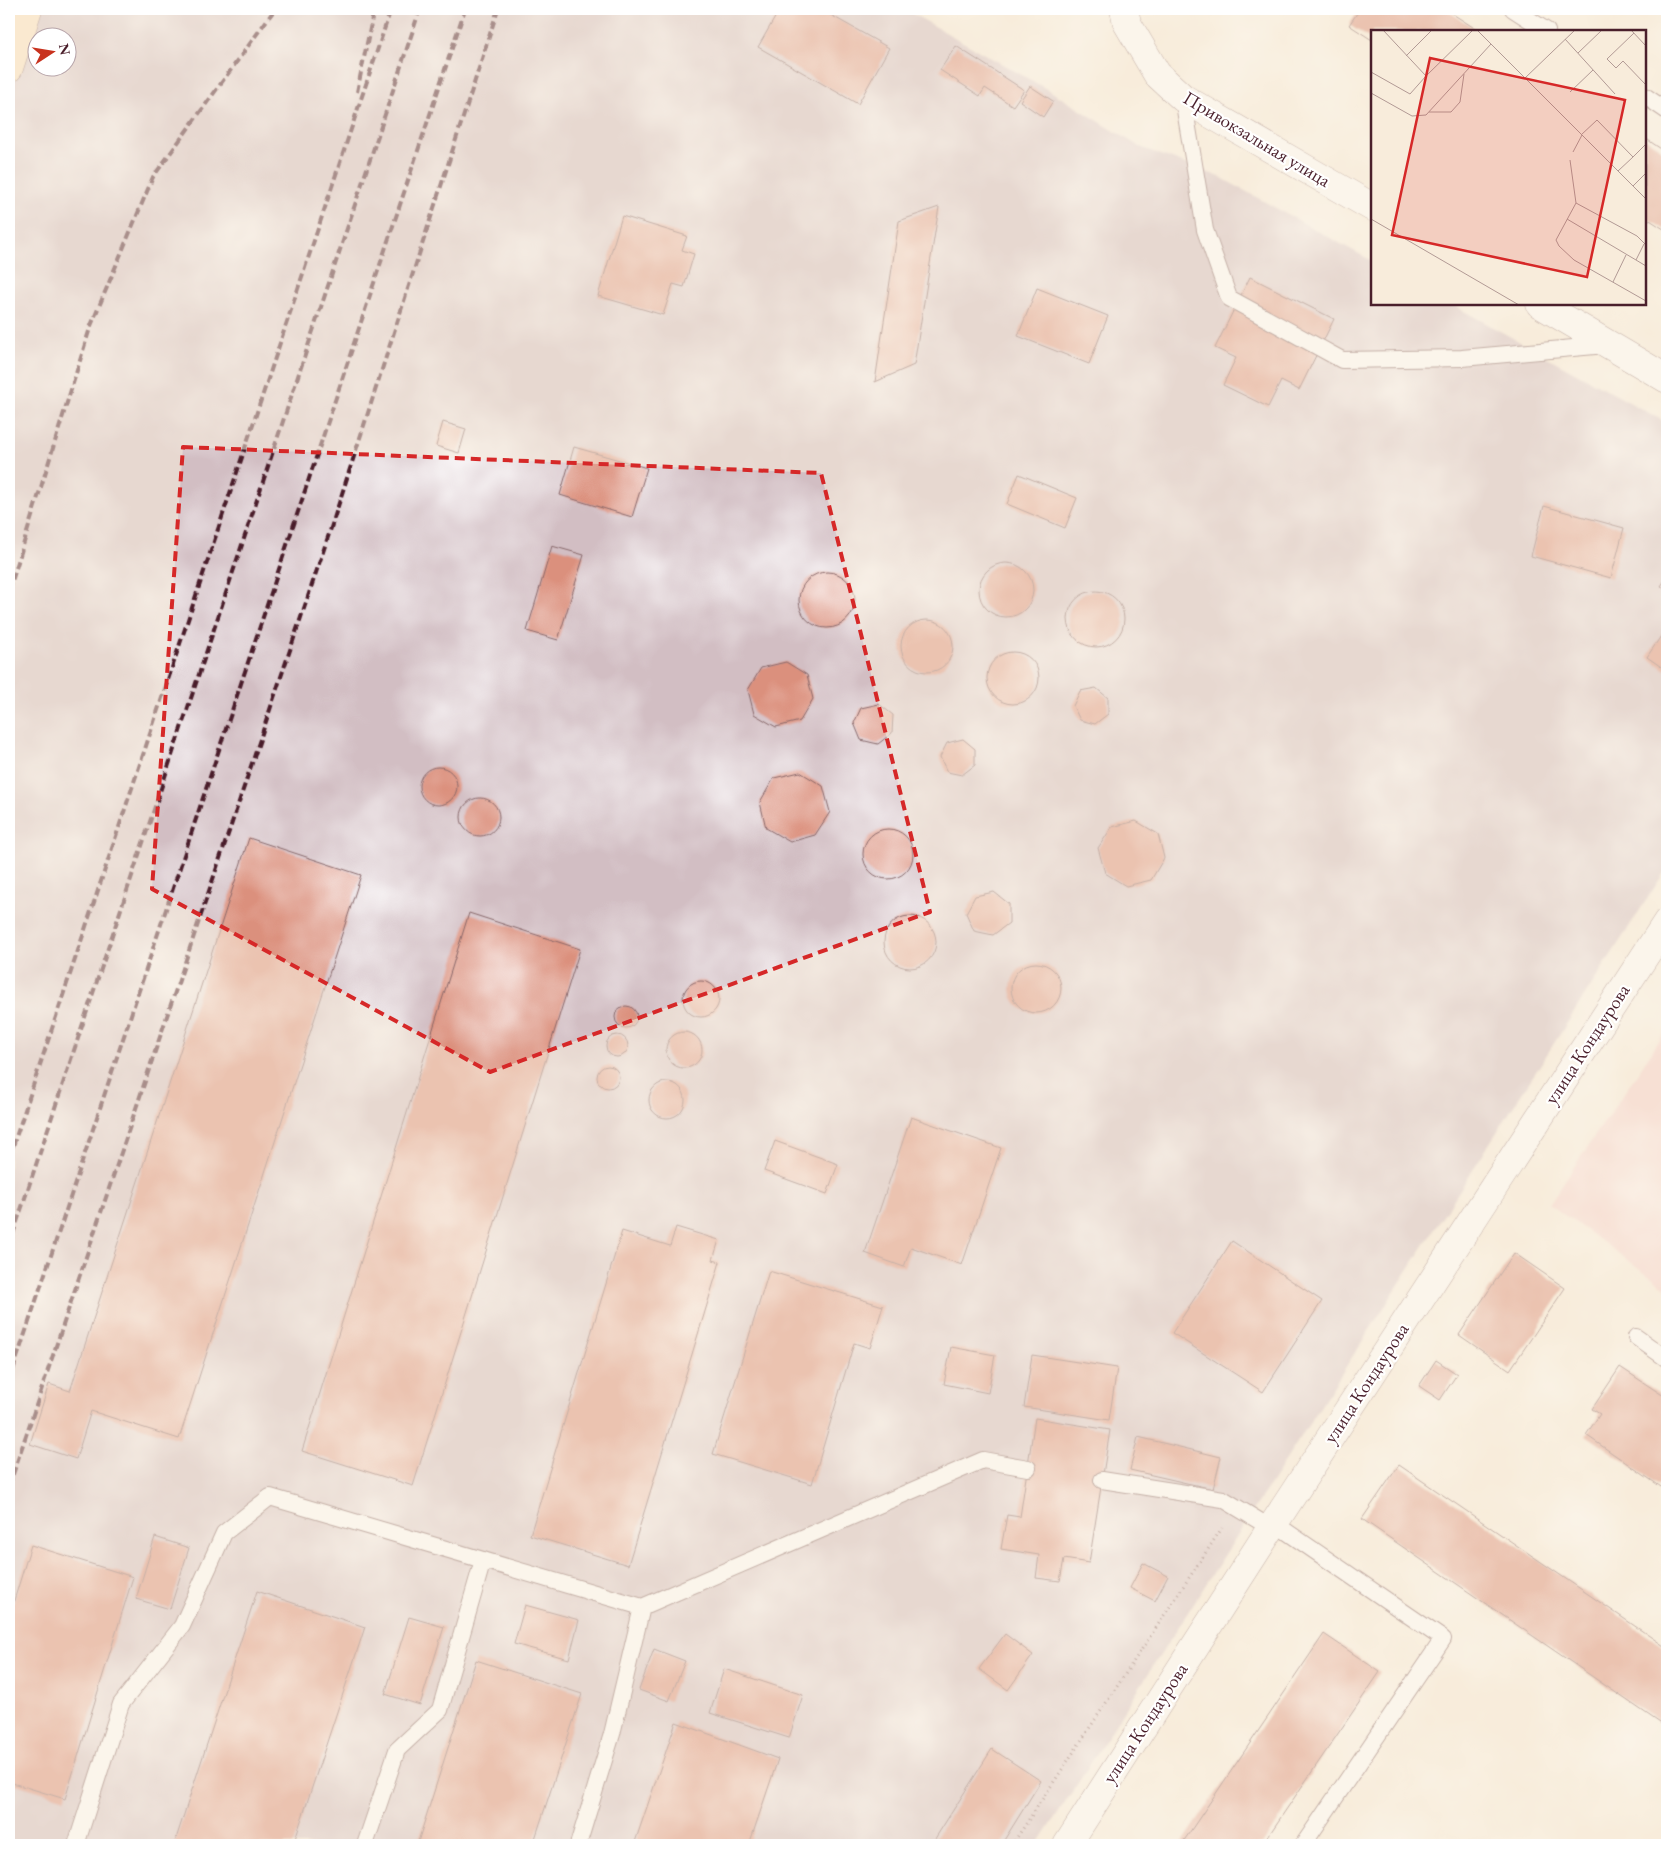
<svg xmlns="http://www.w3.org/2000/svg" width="1676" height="1854" font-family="'EB Garamond',serif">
<rect width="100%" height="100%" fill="#fff"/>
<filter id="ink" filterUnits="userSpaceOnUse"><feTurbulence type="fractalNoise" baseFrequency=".02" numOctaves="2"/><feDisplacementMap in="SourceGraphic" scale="10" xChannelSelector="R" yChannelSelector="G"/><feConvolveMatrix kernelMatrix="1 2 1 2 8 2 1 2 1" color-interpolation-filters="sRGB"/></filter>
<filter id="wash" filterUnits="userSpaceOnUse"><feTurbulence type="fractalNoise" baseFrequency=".0096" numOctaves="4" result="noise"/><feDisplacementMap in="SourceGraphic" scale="20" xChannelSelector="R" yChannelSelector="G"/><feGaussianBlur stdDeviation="1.12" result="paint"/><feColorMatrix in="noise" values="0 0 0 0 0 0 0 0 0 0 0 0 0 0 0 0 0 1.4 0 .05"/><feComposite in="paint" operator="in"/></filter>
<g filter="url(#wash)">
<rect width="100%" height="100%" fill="#f8ecdb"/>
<polygon fill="#f7d0cc" points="1667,1029 1667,1288 1549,1204"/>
<path fill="#d2bec3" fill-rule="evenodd" d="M33,9h871l148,83 88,55 80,30 152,84v43h79l216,119v445l-629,977h-1029v-1757zM38,38h30v30h-30z"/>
<g id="blocks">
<g fill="#db907d">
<polygon points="780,9 820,9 889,48 858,104 758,47"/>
<polygon points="1360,9 1445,9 1479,31 1372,31 1372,40 1349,25"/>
<polygon points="956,46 1024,90 1013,106 985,88 980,96 940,70"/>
<polygon points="1030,86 1053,101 1043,117 1020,101"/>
<polygon points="1645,138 1667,153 1667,231 1645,217"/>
<polygon points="939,207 914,365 875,382 899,221"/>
<polygon points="622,216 687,236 682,250 694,254 684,287 673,284 663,315 598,296"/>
<polygon points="1250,277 1334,319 1299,390 1281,381 1268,407 1223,385 1236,358 1215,348"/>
<polygon points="1037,288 1108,316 1089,364 1018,336"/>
<polygon points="443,422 466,429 459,453 436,446"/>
<polygon points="574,447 647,468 632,517 560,495"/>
<polygon points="1019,474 1077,498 1065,528 1007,504"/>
<polygon points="1544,506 1624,528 1611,578 1531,556"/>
<polygon points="552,546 584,555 558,640 527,631"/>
<circle cx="1006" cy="590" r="27"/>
<circle cx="827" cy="600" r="28"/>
<polygon points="1667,577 1667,590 1661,586"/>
<circle cx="1096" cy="619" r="28"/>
<circle cx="927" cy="646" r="26"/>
<polygon points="1667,627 1667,671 1647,657"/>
<circle cx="1013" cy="678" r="26"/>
<polygon points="786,662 807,675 813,699 800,721 776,727 754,714 748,690 761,668"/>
<polygon points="1096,688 1108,698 1108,714 1095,724 1080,720 1073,706 1080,691"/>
<polygon points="879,704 893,715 892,733 878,744 861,740 854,723 861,708"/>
<polygon points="963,739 975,749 975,765 962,775 947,772 940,757 947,743"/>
<circle cx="438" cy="786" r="19"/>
<polygon points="800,772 823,786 830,812 815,835 790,842 766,828 760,802 774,778"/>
<circle cx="480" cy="817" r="19"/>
<polygon points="1136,821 1158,834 1164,858 1151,880 1126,886 1105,873 1098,848 1112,827"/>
<circle cx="888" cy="854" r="25"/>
<polygon points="249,838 361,875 179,1439 91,1411 76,1459 30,1444 49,1384 70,1391"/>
<polygon points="994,892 1009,904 1009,923 993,935 974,931 966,913 975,896"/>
<polygon points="469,913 580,949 413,1486 302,1451"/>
<circle cx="910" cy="942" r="26"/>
<circle cx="1036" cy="988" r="25"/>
<circle cx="701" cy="999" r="18"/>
<circle cx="626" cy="1017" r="11"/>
<circle cx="684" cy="1050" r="18"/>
<circle cx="617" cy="1046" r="11"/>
<circle cx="608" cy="1077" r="11"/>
<circle cx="667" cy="1100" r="18"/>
<polygon points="911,1117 1001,1148 962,1265 911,1247 904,1267 865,1253"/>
<polygon points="775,1141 838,1164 827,1194 764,1171"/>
<polygon points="676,1227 719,1240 713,1260 720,1262 628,1565 530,1535 622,1231 670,1246"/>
<polygon points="1232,1241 1322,1301 1263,1392 1172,1333"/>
<polygon points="1514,1253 1565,1288 1510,1370 1459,1335"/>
<polygon points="769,1271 883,1306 870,1348 854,1343 812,1484 713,1454"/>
<polygon points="951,1347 995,1355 988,1393 944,1384"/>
<polygon points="1032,1355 1117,1368 1109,1420 1024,1407"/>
<polygon points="1436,1360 1457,1374 1440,1400 1419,1386"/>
<polygon points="1620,1367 1667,1398 1667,1491 1586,1435 1600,1414 1592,1409"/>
<polygon points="1035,1418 1110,1430 1089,1563 1064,1559 1060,1581 1036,1578 1039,1555 1001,1549 1007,1515 1020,1517"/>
<polygon points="1138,1437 1221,1457 1213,1489 1130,1470"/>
<polygon points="1399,1465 1667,1648 1666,1727 1362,1519"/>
<polygon points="155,1537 189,1548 170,1609 136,1599"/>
<polygon points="31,1545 133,1577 65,1799 9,1782 9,1617"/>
<polygon points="1143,1563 1168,1576 1155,1601 1130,1588"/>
<polygon points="257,1591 365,1627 293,1845 174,1845"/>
<polygon points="525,1605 579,1620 569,1659 514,1644"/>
<polygon points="409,1617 444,1627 420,1705 385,1694"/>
<polygon points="1005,1634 1033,1655 1008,1690 979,1669"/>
<polygon points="1324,1634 1380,1672 1262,1845 1181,1845"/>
<polygon points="654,1649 685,1661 669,1701 639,1690"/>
<polygon points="476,1660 582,1694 533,1845 417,1845"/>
<polygon points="724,1669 803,1695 789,1738 710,1713"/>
<polygon points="676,1722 778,1759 749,1845 634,1845"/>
<polygon points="992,1749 1041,1781 1001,1845 931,1845"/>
</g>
</g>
</g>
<g filter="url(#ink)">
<use href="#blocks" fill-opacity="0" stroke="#876769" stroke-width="1"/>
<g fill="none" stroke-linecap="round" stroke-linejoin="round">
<defs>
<g id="service">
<polyline points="1513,9 1547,31"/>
<polyline points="1645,96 1667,111"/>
<polyline points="1183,98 1205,230 1229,298 1342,360 1462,358 1606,345"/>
<polyline points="1636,1337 1667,1359"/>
<polyline points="1102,1480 1223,1499 1271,1528"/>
<polyline points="1274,1523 1443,1639 1303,1845"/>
<polyline points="76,1845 121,1704 182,1626 224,1533 270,1497 642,1607 983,1460 1028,1468"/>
<polyline points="365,1845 397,1750 440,1710 483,1560"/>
<polyline points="578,1845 612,1734 642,1607"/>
</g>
<g id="tertiary">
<polyline points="1124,9 1127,23 1157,74 1183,98 1372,207"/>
<polyline points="1540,304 1667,379"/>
<polyline points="1067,1845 1271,1528 1667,922"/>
</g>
<polyline id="secondary" points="9,68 28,9"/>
</defs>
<use href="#service" stroke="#876769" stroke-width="18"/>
<use href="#tertiary" stroke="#876769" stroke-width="29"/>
<use href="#secondary" stroke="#876769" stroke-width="29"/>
<polyline stroke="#876769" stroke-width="3" stroke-dasharray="1 4" stroke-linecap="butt" points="1012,1845 1222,1528"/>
<use href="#service" stroke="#fff" stroke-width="16"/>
<use href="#tertiary" stroke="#fff" stroke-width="28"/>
<use href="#secondary" stroke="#fce5c4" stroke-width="28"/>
<g stroke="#4a1f2b" stroke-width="4" stroke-dasharray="8 4" stroke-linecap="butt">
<polyline points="357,92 374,9"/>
<polyline points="9,591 90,328 153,177 275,9"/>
<polyline points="9,1158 391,9"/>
<polyline points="9,1246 420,9"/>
<polyline points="9,1382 465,9"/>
<polyline points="9,1486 329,534 498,9"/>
</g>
</g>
</g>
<path d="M0 0H1676V1854H0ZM183,447l638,26 109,439 -440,160 -338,-183z" fill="#f8ecdb" fill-opacity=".55" fill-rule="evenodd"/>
<path fill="none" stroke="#d62828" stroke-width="4" stroke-dasharray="10 6" stroke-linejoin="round" d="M183,447l638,26 109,439 -440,160 -338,-183z"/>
<g text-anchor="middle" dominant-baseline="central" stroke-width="4.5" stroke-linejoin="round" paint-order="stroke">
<g font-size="19" fill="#4a1f2b" stroke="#fff">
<text transform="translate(1257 139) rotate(31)">Привокзальная улица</text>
<text transform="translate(1587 1044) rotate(-57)">улица Кондаурова</text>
<text transform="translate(1366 1383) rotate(-57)">улица Кондаурова</text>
<text transform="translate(1145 1723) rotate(-57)">улица Кондаурова</text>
</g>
</g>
<g transform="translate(1371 30)">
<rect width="275" height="275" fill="#f8ecdb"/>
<path fill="none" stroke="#b29a95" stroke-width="1" d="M106,0l169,169M260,0l15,16M263,3l-27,26 9,9 7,-7 23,24M194,9l50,55M207,23l24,-23M35,26l26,-26M0,42l39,22 16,-18 -43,-46M55,46l47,-46M154,48l50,-48M199,62l23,-22M0,63l41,23 14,-1 65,-71M58,82h22l9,-10 4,-28M210,105l16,-15 36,37 -15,14M202,122l9,-17M262,127l13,-13M199,130l6,43 -20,37 3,6 15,14 72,41M262,156l13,-13M205,173l61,33 9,9M0,189l148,86M196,189l69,41M273,214l-8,16 10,6M242,252l13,-27"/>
<path fill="#d62828" fill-opacity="0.15" stroke="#d62828" stroke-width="2.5" d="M59,28l195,42 -38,177 -195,-42z"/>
<rect width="275" height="275" fill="none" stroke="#4a1f2b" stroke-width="2.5"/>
</g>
<rect width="1676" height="1854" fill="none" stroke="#fff" stroke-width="30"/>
<g transform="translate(52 52) rotate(78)"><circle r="24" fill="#ffffff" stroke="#b7a5aa"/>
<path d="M0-4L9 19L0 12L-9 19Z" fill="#c8321e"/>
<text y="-8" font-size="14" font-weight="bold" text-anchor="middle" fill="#4a1f2b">N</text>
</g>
</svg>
